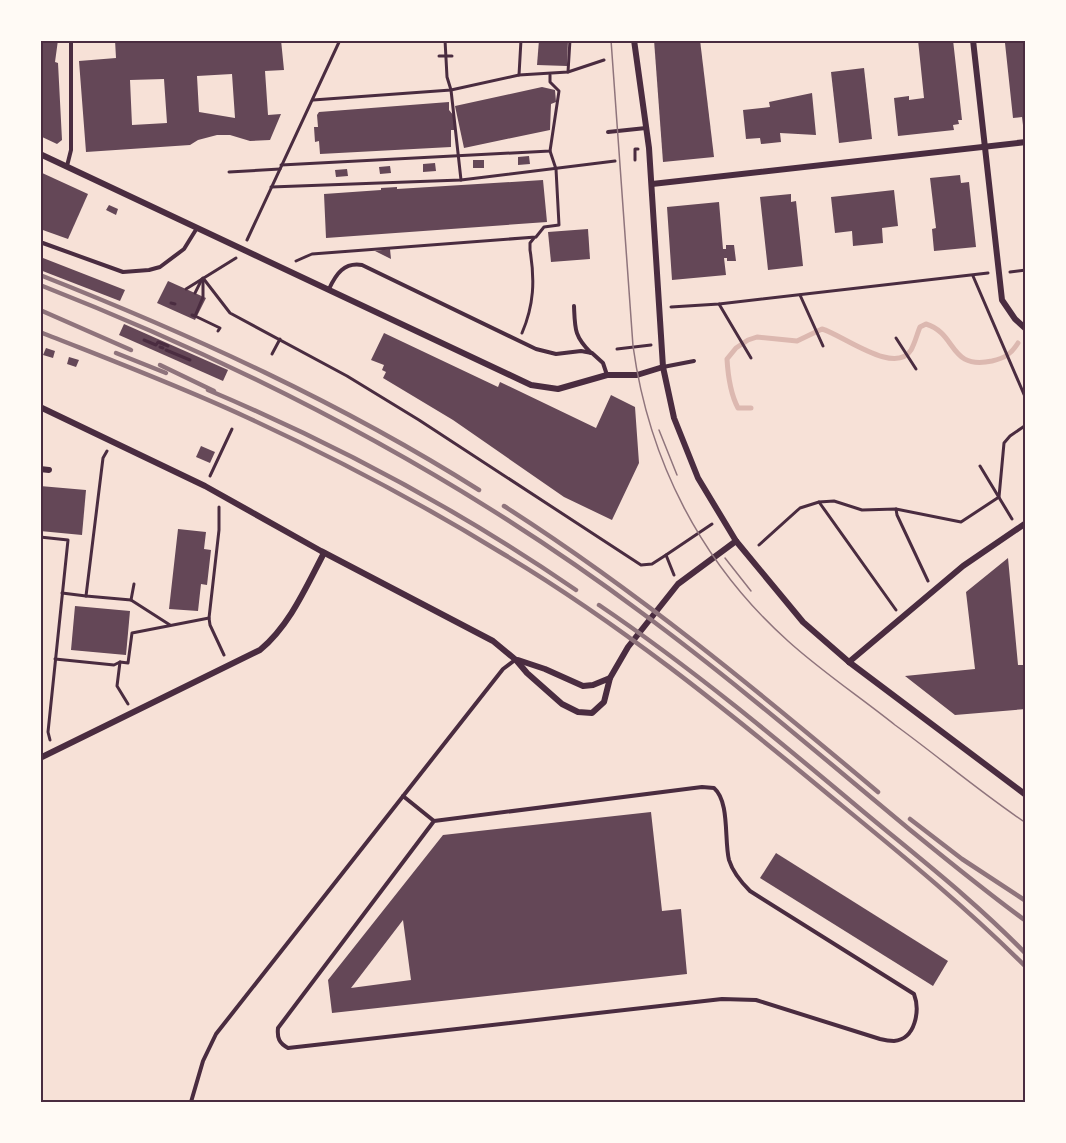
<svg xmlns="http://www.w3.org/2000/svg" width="1066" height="1143" font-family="'Titillium Web',sans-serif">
<rect width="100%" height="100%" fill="#f7e1d7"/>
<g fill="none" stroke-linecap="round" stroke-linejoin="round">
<path stroke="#dcb8b0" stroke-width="5" d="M751,408h-13c-8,-15 -10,-32 -11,-49l9,-11 12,-8 9,-3 40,4 25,-12c21,6 73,47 89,21 4,-7 6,-16 9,-23l6,-3c32,10 22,46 66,37 13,-3 19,-7 26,-18"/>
</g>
<g fill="#644757" fill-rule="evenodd">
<polygon points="40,40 58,40 55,62 58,63 62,140 57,144 40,136"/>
<path d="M115,40h166l3,30 -19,1 3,44 13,-1 -11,26 -20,1 -20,-6h-13l-19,5 -8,5 -104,7 -7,-91 37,-3zM232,74l3,44 -36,-6 -2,-36zM164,79l3,44 -35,2 -2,-45z"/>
<polygon points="539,40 568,40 567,66 537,65"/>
<polygon points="654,40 700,40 714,157 663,162"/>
<polygon points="918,40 953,40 962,120 958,120 959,124 953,125 954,130 898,136 894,98 909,96 909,100 924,98"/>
<polygon points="1013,40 1026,40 1026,125 1023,125 1022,117 1013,118 1005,43"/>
<polygon points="864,68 872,139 839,143 831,72"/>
<polygon points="542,87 555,90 556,102 551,104 550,130 464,148 455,106"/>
<polygon points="812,93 816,135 780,133 781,142 761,144 760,138 746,139 743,110 770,107 769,102"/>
<polygon points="449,102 449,110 454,116 454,130 451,130 451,147 320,154 319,141 315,142 314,127 318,127 317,115 319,112"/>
<polygon points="529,156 530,164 518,165 518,157"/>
<rect x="473" y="160" width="11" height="8"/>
<polygon points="435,163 436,171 423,172 423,164"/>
<polygon points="390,166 391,173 380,174 379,167"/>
<polygon points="347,169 348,176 336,177 335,170"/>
<polygon points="40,172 88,194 68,239 40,229"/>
<polygon points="960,175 961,183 969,182 976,247 934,251 932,229 936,228 930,178"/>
<polygon points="543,180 547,222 326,238 324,194 381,190 381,188 397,187 397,189"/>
<polygon points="894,190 898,226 882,228 883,243 853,246 852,231 835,233 831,197"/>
<polygon points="791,194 791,202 796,201 803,266 768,270 760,197"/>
<polygon points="719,202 723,249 726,249 726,245 734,245 736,261 727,261 727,258 724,258 726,275 672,280 667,207"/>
<polygon points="109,205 118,209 116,215 106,210"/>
<polygon points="588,229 590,259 551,262 548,232"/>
<polygon points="390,249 391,259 375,251"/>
<polygon points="43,258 125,290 120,301 40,270"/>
<polygon points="168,281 206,298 195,320 157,303"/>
<polygon points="124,324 228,370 223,381 119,335"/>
<polygon points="384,333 498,387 500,382 596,428 611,395 635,407 639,463 612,520 564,497 453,420 383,378 386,372 382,370 384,365 371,360"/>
<polygon points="46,348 55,351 53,358 43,355"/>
<polygon points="69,357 79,360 76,367 67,364"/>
<polygon points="201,446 215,452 210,463 196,457"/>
<polygon points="40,486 86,490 82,535 40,531"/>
<polygon points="178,529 206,532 204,549 211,550 207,585 201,584 198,611 169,609"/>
<polygon points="1008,558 1018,665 1026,665 1026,709 955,715 905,676 975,669 966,592"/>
<polygon points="75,606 130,611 126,655 71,650"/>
<path d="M651,812l11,99 19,-2 6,65 -355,39 -4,-33 115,-145zM403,920l8,60 -60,8z"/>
<polygon points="776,853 948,961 933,986 760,878"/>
</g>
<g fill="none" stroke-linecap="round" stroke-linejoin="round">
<g stroke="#4a2c40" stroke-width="3">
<polyline points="445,40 447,77 451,90 461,180"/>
<polyline points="439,56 452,56"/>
<polyline points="568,72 570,40"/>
<polyline points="519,75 521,40"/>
<polyline points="313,100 451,90 519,75 568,72 604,60"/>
<polyline points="635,160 635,149 638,149"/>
<polyline points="281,165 550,151 559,91 550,82 550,75"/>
<polyline points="229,172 280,169"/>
<polyline points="271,187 461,180 615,161"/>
<polyline points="247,240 340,40"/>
<polyline points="296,261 312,254 536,237 544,227 559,225 556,169 550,151"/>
<polyline points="1010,272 1026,270"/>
<polyline points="973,276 1026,399"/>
<polyline points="203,278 230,313 347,376 419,420 641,565 652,564 666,555 674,575"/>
<polyline points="186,289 236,258"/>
<polyline points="195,293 202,279"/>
<polyline points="800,295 823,346"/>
<polyline points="171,303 175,304"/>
<polyline points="719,304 751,358"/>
<polyline points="671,307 719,304 988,273"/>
<polyline points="192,315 195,316 203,297 203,279"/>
<polyline points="195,316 220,328 218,331"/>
<path d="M522,333c12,-28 13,-53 8,-83v-7l4,-5"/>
<polyline points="896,338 916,369"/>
<polyline points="144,340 156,345 158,342 168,346"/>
<polyline points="160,347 163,348"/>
<polyline points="617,349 651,345"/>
<polyline points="166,350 190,360"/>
<polyline points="272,354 280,339"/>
<polyline points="107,451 103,458 86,596 131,600 170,625"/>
<polyline points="980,466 1012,519"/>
<polyline points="210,476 232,429"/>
<polyline points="819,502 896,610"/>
<polyline points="219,507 219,530 209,618 210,625 224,655"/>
<polyline points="896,509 897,515 928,581"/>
<polyline points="40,537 68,540 48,732 50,740"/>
<polyline points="759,545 800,508 819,502 834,501 862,510 896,509 961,522 999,497 1004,443 1010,436 1026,425"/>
<polyline points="666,555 712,524"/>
<polyline points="62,593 86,596"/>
<polyline points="131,600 134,584"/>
<polyline points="55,659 114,665 120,662"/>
<polyline points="128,704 117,686 120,662 128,663 132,633 209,618"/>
</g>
<g stroke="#4a2c40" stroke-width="4">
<polyline points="608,132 646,128"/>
<polyline points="67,166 71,150 71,40"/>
<polyline points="40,242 123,272 149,270 160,267 184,249 197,228"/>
<path d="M329,289c7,-15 15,-27 33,-24l174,84 20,5 25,-3 11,2 11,10 4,12"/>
<path d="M574,306c1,23 0,30 17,47"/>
<polyline points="663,367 694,361"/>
<path d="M403,796l31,25 268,-34 12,1c16,14 10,52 15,72 4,13 12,22 21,31l164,103c6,16 2,45 -20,47 -4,0 -10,-1 -14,-2l-124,-39 -34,-1 -434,49c-9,-5 -11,-10 -10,-20l156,-207"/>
<polyline points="191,1102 203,1061 216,1034 503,669 515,660"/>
</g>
<g stroke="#4a2c40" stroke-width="6">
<polyline points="634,40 649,148 663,367 674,418 698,478 736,541 803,622 849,662 1026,795"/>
<polyline points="973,40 1002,300 1015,319 1026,329"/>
<polyline points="40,154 531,385 558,389 607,375 637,375 663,367"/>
<polyline points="652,184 1026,142"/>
<polyline points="40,407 205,486 321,551 493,641 516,660 527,673 562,704 578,712 592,713 604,702 610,678 628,647 678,584 736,541"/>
<polyline points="40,469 49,470"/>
<polyline points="518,660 545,669 583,686 593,685 610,678"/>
<polyline points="849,662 963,566 1026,523"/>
<path d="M40,758l220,-108c30,-25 46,-63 64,-97"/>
</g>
<g stroke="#8f747c" stroke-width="1.5">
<path d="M611,40l22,306c16,115 68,217 155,295 33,30 72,56 107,84 44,32 86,68 131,98"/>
<polyline points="659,430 677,475"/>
<polyline points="725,558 751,591"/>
</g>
<g stroke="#8f747c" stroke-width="4.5">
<path d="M40,275c152,60 301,128 439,215"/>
<path d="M40,285c214,84 418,190 602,328 92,68 179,143 267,216 38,31 77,63 117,92"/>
<polyline points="40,310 131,350"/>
<path d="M40,332c68,27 137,53 204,84 87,40 173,85 256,136 118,70 224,156 329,243 67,55 135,110 197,172"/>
<polyline points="116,353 166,373"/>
<polyline points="160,365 214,391"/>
<path d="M208,390c128,54 253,121 368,200"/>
<path d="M504,506c133,85 254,185 374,286"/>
<path d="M599,605c93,63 179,135 266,208 54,45 111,89 161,141"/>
<polyline points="910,819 962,859 1026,901"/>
</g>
</g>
<rect width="1066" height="1143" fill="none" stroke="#fffaf5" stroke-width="84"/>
<rect x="42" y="42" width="982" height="1059" fill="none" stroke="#4a2c40" stroke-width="2"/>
</svg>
